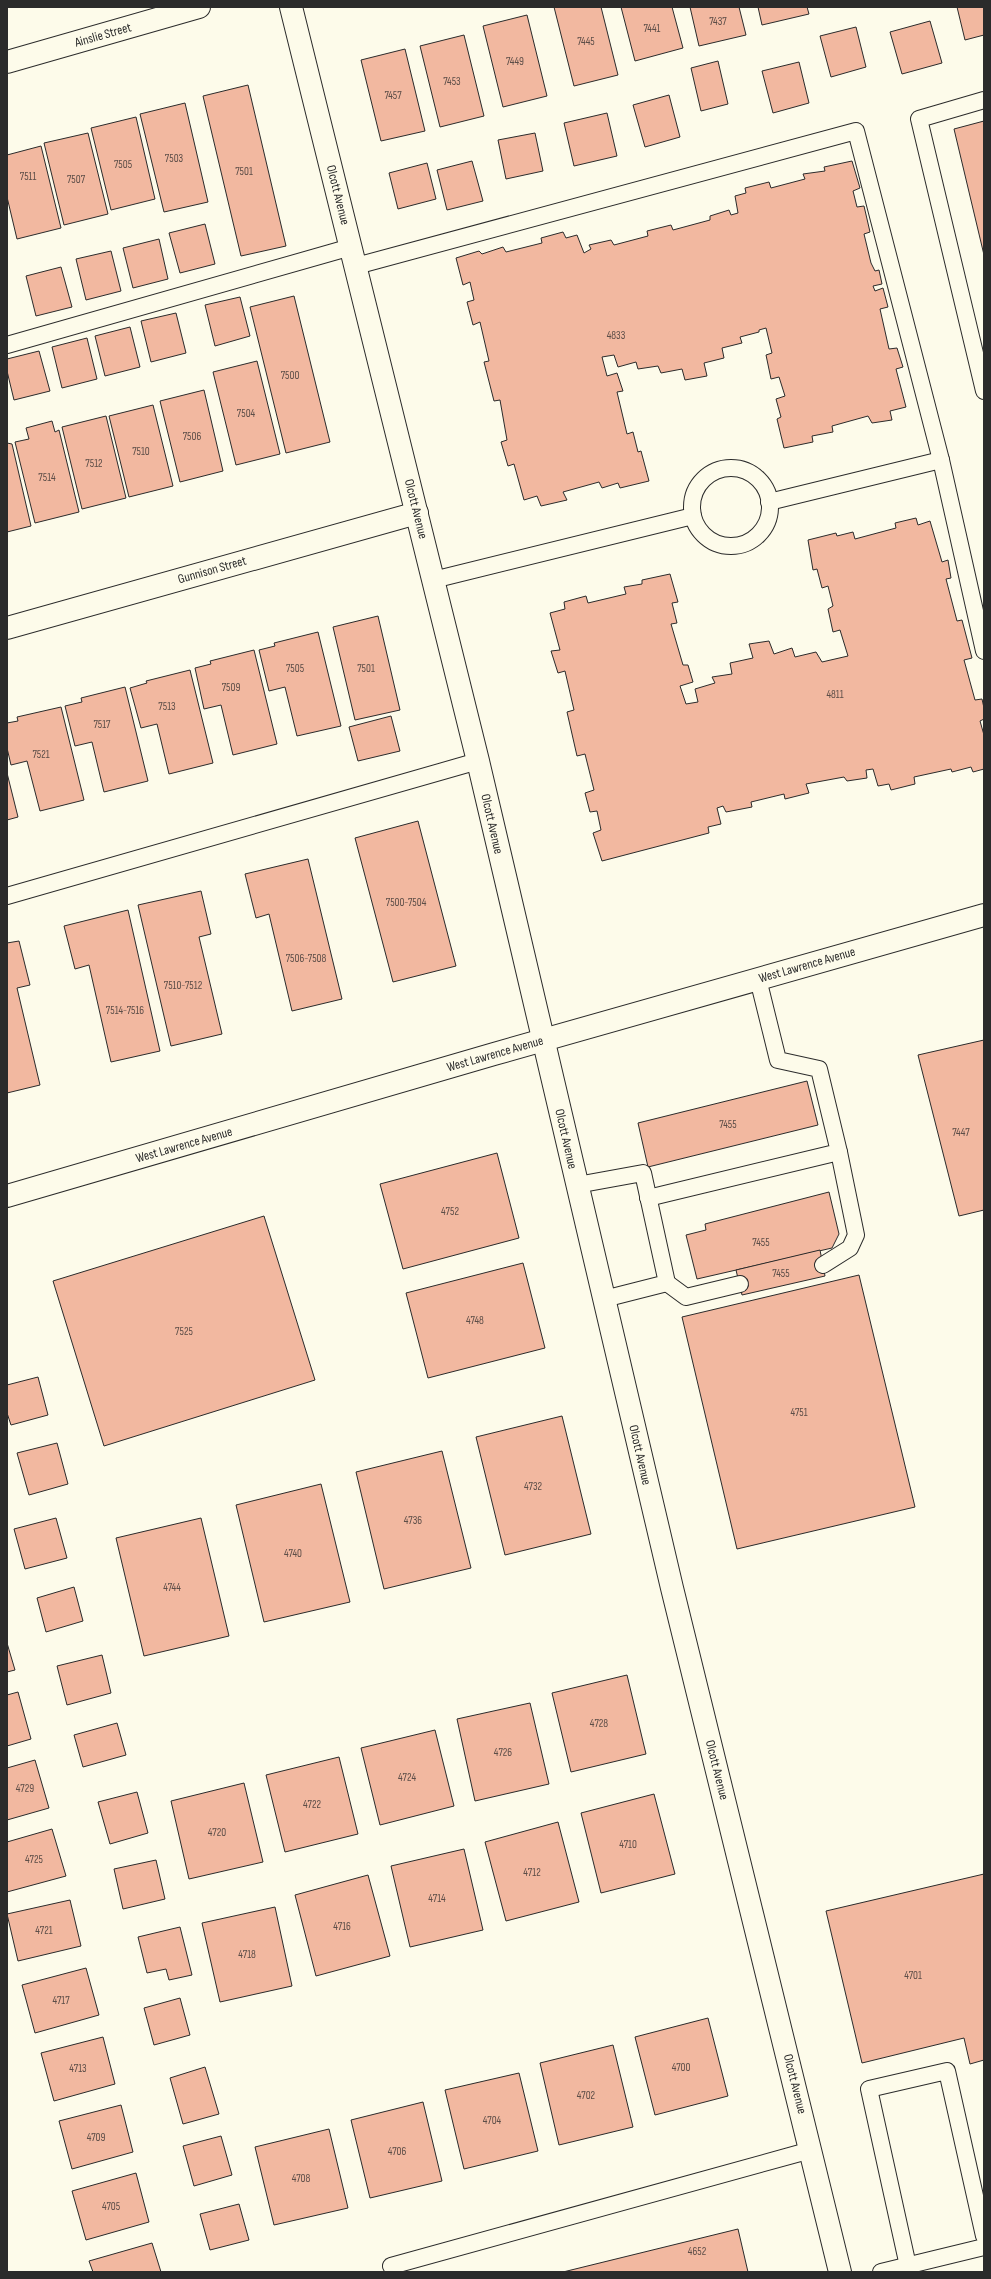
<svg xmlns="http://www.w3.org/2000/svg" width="991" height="2279" font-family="'Sofia Sans Condensed',sans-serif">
<rect width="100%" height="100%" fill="#fdfbea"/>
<g fill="#f2b8a0" stroke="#2b2b2b">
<polygon points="554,7 601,7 618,75 574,86"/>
<polygon points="621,7 672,7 683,48 635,61"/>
<polygon points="690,7 739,7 746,35 699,46"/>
<polygon points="758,7 807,7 809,14 762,25"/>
<polygon points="957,7 984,7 984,35 965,40"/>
<polygon points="527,15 547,96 503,107 483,26"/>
<polygon points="930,21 942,63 902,74 890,32"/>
<polygon points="856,27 866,67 831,77 820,36"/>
<polygon points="464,35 484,116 440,127 420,46"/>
<polygon points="405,49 425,131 381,141 361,60"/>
<polygon points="718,61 728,104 701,111 691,68"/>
<polygon points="799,62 809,103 773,113 762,71"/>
<polygon points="248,85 286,246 241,256 203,96"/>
<polygon points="669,95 680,137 645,147 633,105"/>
<polygon points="185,103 208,202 164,212 140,114"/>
<polygon points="607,113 617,156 574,166 564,123"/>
<polygon points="136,117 155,199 111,210 91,128"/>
<polygon points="984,121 984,255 954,129"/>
<polygon points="88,133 108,214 64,225 44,143"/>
<polygon points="535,133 543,171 506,179 498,140"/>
<polygon points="41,146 61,228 17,239 7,197 7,155"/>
<polygon points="472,161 483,201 447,210 437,170"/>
<polygon points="852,161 860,188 853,191 857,207 864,206 870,232 864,234 871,263 875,271 879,270 882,284 873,286 875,291 883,288 888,307 880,309 889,349 897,348 903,367 896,369 906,407 890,411 892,420 872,423 868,416 832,426 833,432 812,436 813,442 784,448 777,419 781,417 776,399 785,396 779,377 771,379 766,355 772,353 766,328 759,330 759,332 740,337 742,343 722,348 724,358 704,363 707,376 685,380 682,369 661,373 658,366 638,369 636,362 618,367 614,355 602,357 607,376 617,373 623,391 617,392 627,434 633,432 638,452 641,451 649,481 620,488 618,483 602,488 599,482 563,492 567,500 541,506 537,496 524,500 514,464 508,466 501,442 507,440 500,400 494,401 484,362 489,361 480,322 473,325 467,302 474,300 470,282 463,285 456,258 479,251 482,254 503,247 506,252 542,243 541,238 563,232 566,238 577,235 584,253 591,249 589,245 611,240 614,245 648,236 647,231 671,225 673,230 710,220 710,216 729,210 731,215 738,213 735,196 746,193 745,188 769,182 771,188 805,179 803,174 825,171 824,167"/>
<polygon points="427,163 436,199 398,209 389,173"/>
<polygon points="205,224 215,264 180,273 169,233"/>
<polygon points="159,239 168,279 133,288 123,248"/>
<polygon points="111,251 121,291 86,300 76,259"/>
<polygon points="61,267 72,307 36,316 26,276"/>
<polygon points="294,296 330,442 286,453 250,307"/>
<polygon points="240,297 250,336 215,346 205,305"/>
<polygon points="176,313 186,353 151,362 141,321"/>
<polygon points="130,327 140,367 105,376 95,336"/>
<polygon points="87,338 97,379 62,388 52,347"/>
<polygon points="39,351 50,391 14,400 7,371 7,359"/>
<polygon points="257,361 280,454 236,465 213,372"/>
<polygon points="204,390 223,471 180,482 160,401"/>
<polygon points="153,405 173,486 129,497 109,416"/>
<polygon points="106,416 126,498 82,509 62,427"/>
<polygon points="52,421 55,432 59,430 79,512 35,523 15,442 29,439 26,428"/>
<polygon points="7,443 12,444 31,526 7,532"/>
<polygon points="916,518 918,525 930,521 942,562 948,560 951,578 946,579 957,621 962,620 972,658 964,660 975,700 982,699 984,708 984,719 980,721 984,735 984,769 973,772 971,767 952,772 951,769 914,777 915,784 891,790 889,784 878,786 873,769 866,770 867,778 847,781 844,777 806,784 809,793 785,799 784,794 751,802 752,807 726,812 723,806 717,808 721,824 708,827 709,833 602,861 593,833 601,830 597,811 590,812 585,793 594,790 585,754 577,756 567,712 574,710 565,671 558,673 551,651 560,650 550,613 565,609 564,602 586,596 588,603 626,594 624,587 642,584 642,580 670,574 678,602 672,603 677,623 671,624 683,665 688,665 693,682 680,686 686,704 698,702 695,689 715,683 712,677 732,674 730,663 753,658 749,644 769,641 774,654 792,648 795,657 816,652 822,662 848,656 840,630 833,632 828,609 833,606 828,586 822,588 817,569 813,570 808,540 836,533 837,536 853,532 855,539 896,528 895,523"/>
<polygon points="378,616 400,710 355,720 333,627"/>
<polygon points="318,632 341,726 297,736 285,687 269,691 259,650 275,646 274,643"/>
<polygon points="254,650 277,744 233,755 221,705 204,709 195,668 211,664 210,661"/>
<polygon points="190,670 213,763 169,774 157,724 141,728 130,688 147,683 146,681"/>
<polygon points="125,687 148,781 104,792 92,742 75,746 65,706 82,702 81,698"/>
<polygon points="61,707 84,800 40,811 27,761 11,765 7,748 7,723 18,721 17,717"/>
<polygon points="391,716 400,751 358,761 349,727"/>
<polygon points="7,773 18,817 7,820"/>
<polygon points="418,821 456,966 393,982 355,838"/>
<polygon points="308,859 342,999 292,1011 269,914 256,918 245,874"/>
<polygon points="201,891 211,934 199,937 222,1034 171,1046 138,905"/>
<polygon points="128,910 160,1051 111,1062 89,965 75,969 64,926"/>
<polygon points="19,941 30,985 17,988 40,1085 7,1093 7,943"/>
<polygon points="984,1040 984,1210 959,1216 918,1055"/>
<polygon points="807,1081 818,1125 648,1167 638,1123"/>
<polygon points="497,1153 519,1238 403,1269 380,1184"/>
<polygon points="829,1192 839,1234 832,1248 697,1279 686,1235 706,1230 705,1224"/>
<polygon points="264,1216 315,1380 104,1446 53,1281"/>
<polygon points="820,1250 825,1276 742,1295 736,1270"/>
<polygon points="523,1263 545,1348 428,1378 406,1293"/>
<polygon points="859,1275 915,1507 737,1549 682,1317"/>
<polygon points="38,1377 48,1415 11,1425 7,1413 7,1385"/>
<polygon points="562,1416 591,1534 505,1555 476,1437"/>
<polygon points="57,1443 68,1484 29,1495 17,1453"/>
<polygon points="442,1451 471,1568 384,1589 356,1472"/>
<polygon points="321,1484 350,1602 264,1622 236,1505"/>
<polygon points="56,1518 67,1558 25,1569 14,1529"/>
<polygon points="201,1518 229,1636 144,1656 116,1538"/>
<polygon points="74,1587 83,1621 46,1632 37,1598"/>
<polygon points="7,1643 15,1670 7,1672"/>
<polygon points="102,1655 111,1693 67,1705 57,1666"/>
<polygon points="627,1675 646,1754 571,1772 552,1693"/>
<polygon points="18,1692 31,1739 7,1746 7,1695"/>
<polygon points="530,1703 549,1784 475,1801 457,1719"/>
<polygon points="117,1723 126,1755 83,1767 74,1735"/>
<polygon points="435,1730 454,1806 380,1825 361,1748"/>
<polygon points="339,1757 358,1834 285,1852 266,1775"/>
<polygon points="35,1760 49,1808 7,1820 7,1768"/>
<polygon points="244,1783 263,1862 189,1879 171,1801"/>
<polygon points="137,1792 148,1833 110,1844 98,1802"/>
<polygon points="654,1794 675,1874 601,1893 581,1813"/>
<polygon points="558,1822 579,1902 506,1921 485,1842"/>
<polygon points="52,1829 66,1876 7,1892 7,1842"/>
<polygon points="464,1849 483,1930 410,1947 391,1866"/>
<polygon points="156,1860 165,1899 123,1909 114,1869"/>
<polygon points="984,1874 984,2060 970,2064 964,2038 862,2063 826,1911"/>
<polygon points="368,1875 390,1956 316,1976 295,1895"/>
<polygon points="70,1900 81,1946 18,1961 7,1914"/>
<polygon points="275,1907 292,1986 220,2002 202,1923"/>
<polygon points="180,1927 192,1975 169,1980 166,1969 147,1973 138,1937"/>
<polygon points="86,1968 99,2015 35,2033 22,1985"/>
<polygon points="180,1998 190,2035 154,2045 144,2008"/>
<polygon points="708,2018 728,2096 655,2115 635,2037"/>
<polygon points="103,2037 115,2084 54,2101 41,2053"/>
<polygon points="613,2045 633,2127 559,2145 540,2063"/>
<polygon points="205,2067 219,2114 183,2124 170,2078"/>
<polygon points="519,2073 538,2151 464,2169 445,2090"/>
<polygon points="423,2102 442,2181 370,2198 351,2120"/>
<polygon points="121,2105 133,2152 72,2169 59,2121"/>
<polygon points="329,2129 348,2208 274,2225 255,2147"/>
<polygon points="221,2136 232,2175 194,2186 183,2146"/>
<polygon points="136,2173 149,2222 86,2240 72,2191"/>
<polygon points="239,2204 249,2240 210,2250 200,2214"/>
<polygon points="738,2229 748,2272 563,2272"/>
<polygon points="152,2243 161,2272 93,2272 89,2261"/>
</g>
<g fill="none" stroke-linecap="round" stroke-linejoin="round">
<defs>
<g id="lane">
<polyline points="984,100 919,119 984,391"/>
<polyline points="356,266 856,131 941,460 984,651"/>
<polyline points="7,345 351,247"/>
<circle cx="731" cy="507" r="39"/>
<polyline points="769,502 941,460"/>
<polyline points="433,580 693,516"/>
<polyline points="7,896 478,761"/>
<polyline points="577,1185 643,1173 667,1283 604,1299"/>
<polyline points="648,1198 839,1152 819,1069 778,1060 758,979"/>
<polyline points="823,1265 850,1248 856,1235 839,1152"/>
<polyline points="667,1283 686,1297 740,1284"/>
<polyline points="391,2266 811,2150"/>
<polyline points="908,2266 869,2089 947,2071 984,2236"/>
<polyline points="881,2272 984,2247"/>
</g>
<g id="street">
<polyline points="291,7 478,761 672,1588 840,2272"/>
<polyline points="7,62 199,7"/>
<polyline points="7,628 417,513"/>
</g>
<polyline id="secondary" points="7,1196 494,1054 984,915"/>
</defs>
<use href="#lane" stroke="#2b2b2b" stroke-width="18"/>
<use href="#street" stroke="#2b2b2b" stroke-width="24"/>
<use href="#secondary" stroke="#2b2b2b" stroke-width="24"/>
<use href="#lane" stroke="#fdfbea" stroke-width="16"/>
<use href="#street" stroke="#fdfbea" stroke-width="22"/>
<use href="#secondary" stroke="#fdfbea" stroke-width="22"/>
</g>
<g text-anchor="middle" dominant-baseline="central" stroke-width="3" stroke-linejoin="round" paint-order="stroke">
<g font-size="11" fill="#5d4e48">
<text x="718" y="21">7437</text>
<text x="652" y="28">7441</text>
<text x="586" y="41">7445</text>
<text x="515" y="61">7449</text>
<text x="452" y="81">7453</text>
<text x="393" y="95">7457</text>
<text x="174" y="158">7503</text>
<text x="123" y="164">7505</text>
<text x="244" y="171">7501</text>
<text x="28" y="176">7511</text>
<text x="76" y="179">7507</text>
<text x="616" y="335">4833</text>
<text x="290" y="375">7500</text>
<text x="246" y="413">7504</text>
<text x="192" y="436">7506</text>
<text x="141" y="451">7510</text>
<text x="94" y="463">7512</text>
<text x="47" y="477">7514</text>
<text x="295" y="668">7505</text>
<text x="366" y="668">7501</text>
<text x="231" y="687">7509</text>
<text x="835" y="694">4811</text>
<text x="167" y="706">7513</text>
<text x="102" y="724">7517</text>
<text x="41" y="754">7521</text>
<text x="406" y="902">7500-7504</text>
<text x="306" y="958">7506-7508</text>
<text x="183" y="985">7510-7512</text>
<text x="125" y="1010">7514-7516</text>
<text x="728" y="1124">7455</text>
<text x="961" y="1132">7447</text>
<text x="450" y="1211">4752</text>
<text x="761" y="1242">7455</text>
<text x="781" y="1273">7455</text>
<text x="475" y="1320">4748</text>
<text x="184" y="1331">7525</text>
<text x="799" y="1412">4751</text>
<text x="533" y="1486">4732</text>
<text x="413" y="1520">4736</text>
<text x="293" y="1553">4740</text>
<text x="172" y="1587">4744</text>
<text x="599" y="1723">4728</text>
<text x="503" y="1752">4726</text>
<text x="407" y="1777">4724</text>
<text x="25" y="1788">4729</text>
<text x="312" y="1804">4722</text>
<text x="217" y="1832">4720</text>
<text x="628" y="1844">4710</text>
<text x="34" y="1859">4725</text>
<text x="532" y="1872">4712</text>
<text x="437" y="1898">4714</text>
<text x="342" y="1926">4716</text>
<text x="44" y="1930">4721</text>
<text x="247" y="1954">4718</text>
<text x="913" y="1975">4701</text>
<text x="61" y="2000">4717</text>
<text x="681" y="2067">4700</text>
<text x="78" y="2068">4713</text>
<text x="586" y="2095">4702</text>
<text x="492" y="2120">4704</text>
<text x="96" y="2137">4709</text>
<text x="397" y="2151">4706</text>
<text x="301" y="2178">4708</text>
<text x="111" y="2206">4705</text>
<text x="697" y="2251">4652</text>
</g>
<g font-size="13" fill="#2b2b2b" stroke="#fdfbea">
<text transform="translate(103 35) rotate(-16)">Ainslie Street</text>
<text transform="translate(338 195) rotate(76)">Olcott Avenue</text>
<text transform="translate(416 509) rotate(76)">Olcott Avenue</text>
<text transform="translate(212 570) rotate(-16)">Gunnison Street</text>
<text transform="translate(492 824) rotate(77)">Olcott Avenue</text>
<text transform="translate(807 965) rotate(-16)">West Lawrence Avenue</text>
<text transform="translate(495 1054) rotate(-16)">West Lawrence Avenue</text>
<text transform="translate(566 1139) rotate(77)">Olcott Avenue</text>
<text transform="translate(184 1145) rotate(-16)">West Lawrence Avenue</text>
<text transform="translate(640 1455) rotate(77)">Olcott Avenue</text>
<text transform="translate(717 1770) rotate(76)">Olcott Avenue</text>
<text transform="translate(795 2084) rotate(76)">Olcott Avenue</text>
</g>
</g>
<rect width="991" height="2279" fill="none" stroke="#2b2b2b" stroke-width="16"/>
</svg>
